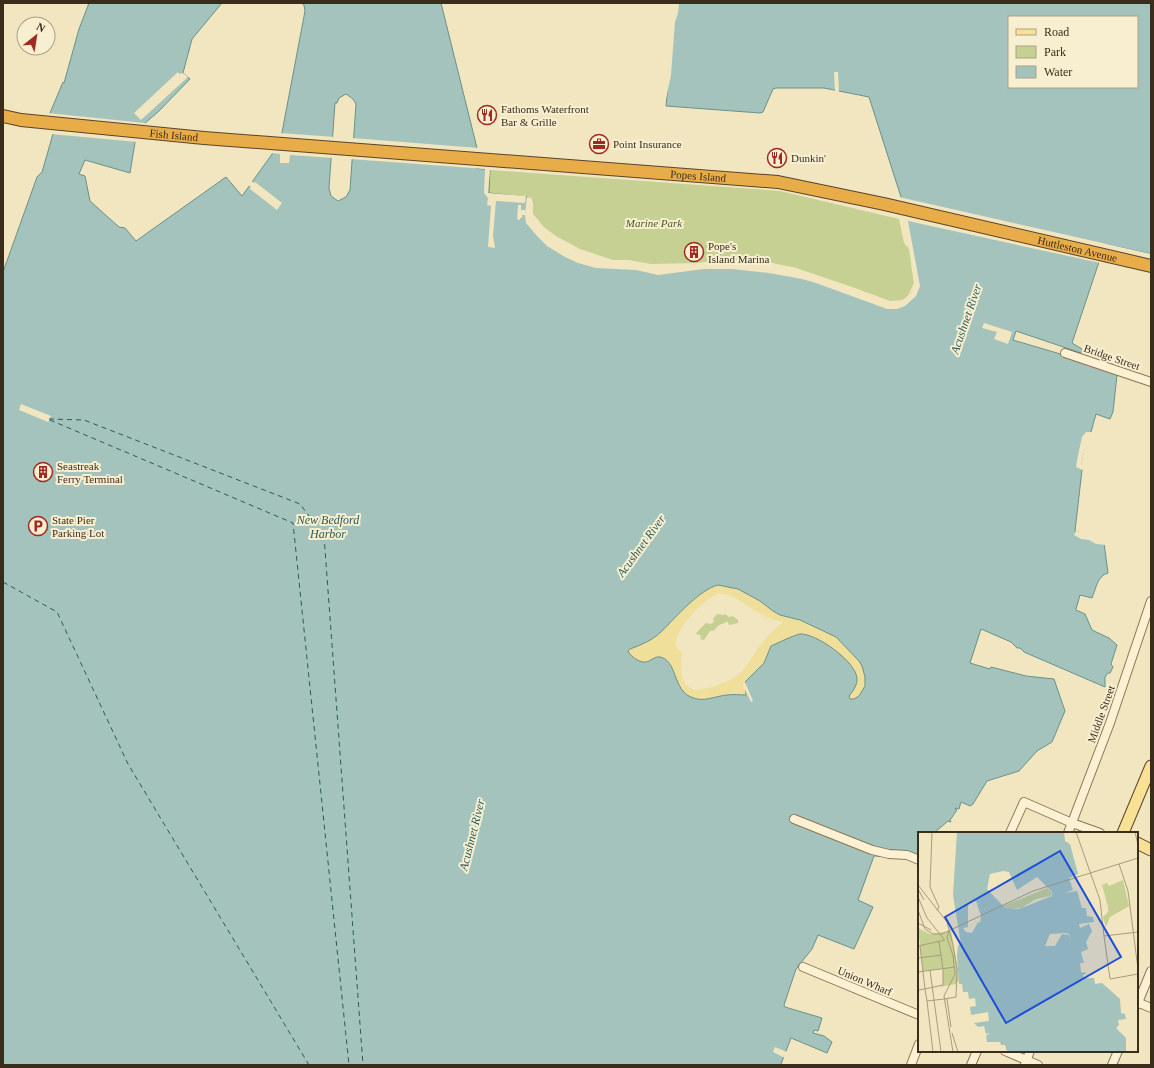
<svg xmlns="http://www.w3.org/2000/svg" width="1154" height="1068" font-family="'Times New Roman',serif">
<rect width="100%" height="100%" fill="#f1e6bf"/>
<g fill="#c5d092">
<polygon points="490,170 780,191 899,219 904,243 909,249 914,283 908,296 903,300 890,301 855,288 796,268 768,262 755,260 719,261 699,263 651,264 629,260 613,260 580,249 556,236 544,227 533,214 533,203 531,198 488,193"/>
<path d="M717,614l6,1 2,-1 4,3 4,-1 5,4v3l-9,2 -2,-4 -2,2c-5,1 -8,3 -10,7l-5,1 -6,9h-2l-2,-2 1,-3h-2l-3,-1 1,-2 9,-9 5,1 3,-2 -1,-3z"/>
</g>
<path fill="#f0df9a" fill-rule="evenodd" d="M718,585l20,4 22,12 13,10 7,4 20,5 36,17 23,24 3,5 3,11v9l-6,10 -5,3h-4l-1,-3 7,-10 -8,-24 -14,-12 -24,-15 -12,-1 -27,12 -7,17 -19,19 1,13c-6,0 -12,-1 -18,0 -13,1 -25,8 -37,3 -18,-8 -14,-38 -30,-41 -6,-1 -10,4 -15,5 -6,1 -15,-5 -18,-11l1,-2c12,-4 24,-9 33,-18 14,-14 37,-41 56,-46zM717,594c17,-2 33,16 48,22 5,3 12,4 18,6 -2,3 -4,3 -7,6 -5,5 -11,10 -15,16 -7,9 -12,21 -22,30 -5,5 -14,8 -21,11 -34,13 -39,-3 -36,-33 -3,-2 -6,-4 -6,-7 -2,-15 28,-46 41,-51z"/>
<path fill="#a3c3bc" stroke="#69928a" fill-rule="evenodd" d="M89,3h133l-30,36 -9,34 7,6 -32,33 -21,18 -7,43 -45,-13 -6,14 6,2 5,25 29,26 6,1 11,13 90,-64 16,19 38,-53 25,-132 -1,-6 -3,-2h140l36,145 -2,20 15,2 -1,23 38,4 3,2v14l8,16 14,12 41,18 61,10 121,-2 116,37 15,-3 10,-14 -15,-90 -32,-100 -45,-9h-48l-3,1 -10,23 -3,1 -94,-7 10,-103h475v251l-46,-10 -33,99 10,6 -1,4 -65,-22 -3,9 44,13 57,20 3,2 -4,37 -3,7 -14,-5 -5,18 -4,2 -7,34 2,2 -7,61 29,12 4,30c-11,3 -12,16 -16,25l-12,-3 -4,14v1l9,4 7,16 17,8 8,7 -6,19 2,3 -3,6h-2l-3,4v10l-81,-35 -4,-4h-3l-6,-6 -30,-13 -11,34 20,6 1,-2 35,9 28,3 11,32 -13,31 -15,9 -18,20 -32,10 -14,23 -3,2 -9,-4 -2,7 -3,-1 -1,1 2,1 -7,10 1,2 -3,-1 -14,12h-15v24l-45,-1 -16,44 15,7 -19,42 -36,-14 -6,14 -16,20 -12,36 1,2 37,11 -4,13 -4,-1 -1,3 11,3 8,6 -5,11 -36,-15 -10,26 2,1h-780v-793l34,-95 5,-5 11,-38 -3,-21 13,-31 1,1 15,-54zM1009,17h128v70h-128zM346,94l7,5 3,5 -6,86 -4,7 -8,4 -7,-5 -2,-8 6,-85h2l2,-5zM718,585l20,4 22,12 13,10 7,4 20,5 36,17 23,24 3,5 3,11v9l-6,10 -5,3h-4l-1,-3c4,-5 8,-10 8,-17 0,-17 -41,-46 -57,-45 -6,1 -22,9 -29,12l-7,17 -19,19 1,13c-6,0 -12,-1 -19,0 -12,1 -24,8 -36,2 -18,-7 -14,-37 -31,-40 -5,-1 -9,4 -14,5 -6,1 -15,-5 -18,-11l2,-2c11,-4 23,-9 32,-18 14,-14 37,-41 56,-46z"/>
<g fill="#f1e6bf">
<polygon points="675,3 679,3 678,13 675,22 671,75 666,99 665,94 669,47"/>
<polygon points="178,72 179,74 183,73 188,77 141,120 134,113"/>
<polygon points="834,72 838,72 839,93 835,92"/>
<polygon points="48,113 145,123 144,127 139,131 137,142 51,134"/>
<polygon points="280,133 335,137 333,158 290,155 289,163 280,163 280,154 270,153 278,142"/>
<polygon points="352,138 479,148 477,166 490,168 492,169 490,170 488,193 526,196 525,203 496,201 493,236 495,248 488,247 491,206 487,205 488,198 484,193 485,169 350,159"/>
<polygon points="250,180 254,183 255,182 282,203 277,210 250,189 251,187 247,184"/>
<polygon points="527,197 531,198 533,203 532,213 534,219 544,233 574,250 594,257 654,267 707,262 748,262 792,267 892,302 901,301 908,296 912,292 914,283 909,249 902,220 899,197 1151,254 1151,256 1106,246 1100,263 908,221 920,286 916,296 905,306 897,309 887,309 816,283 802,279 769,273 732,269 704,269 658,275 636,270 596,268 578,263 565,257 547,246 537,236 526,223 525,215 522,215 522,218 520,218 520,220 517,219 518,205 521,205 521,210 525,210 525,214"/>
<polygon points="984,323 1012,332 1008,344 994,339 997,332 982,328"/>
<polygon points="21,404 51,416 48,422 19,410"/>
<polygon points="1086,432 1091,432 1087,440 1083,456 1081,466 1082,470 1076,467 1078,455 1082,437"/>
<polygon points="1076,531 1089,535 1105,542 1106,545 1096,544 1089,540 1081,539 1074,535"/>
<polygon points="745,682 753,701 751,702 743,686 743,683"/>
<polygon points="775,1047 787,1052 785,1058 773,1052"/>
</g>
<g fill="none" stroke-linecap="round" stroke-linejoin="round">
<g stroke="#2a5b5b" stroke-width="1" stroke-dasharray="5 4" stroke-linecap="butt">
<polyline points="49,419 84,420 300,504 324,536 363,1065"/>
<polyline points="50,420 293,523 349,1065"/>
<polyline points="3,582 57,612 128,764 309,1065"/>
</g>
<defs>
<g id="minor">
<polyline points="1065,353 1151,382"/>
<polyline points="794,819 872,850 889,854 907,855 919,860"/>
<polyline points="1010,833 1024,802 1072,823 1100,833"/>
<polyline points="1068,833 1110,723 1151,601"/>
<polyline points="803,967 919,1015"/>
<polyline points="1137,1002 1151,1008"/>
<polyline points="1137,1005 1151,971"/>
<polyline points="1005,1051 1038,1065"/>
<polyline points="1025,1064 1030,1051"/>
<polyline points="911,1065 919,1044"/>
<polyline points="971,1065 977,1051"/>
<polyline points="1112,1065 1118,1051"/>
</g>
<g id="major">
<polyline points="1123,833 1151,766"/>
<polyline points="1137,843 1151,850"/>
</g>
<g id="highway">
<path id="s1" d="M3,116l18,4 183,18 574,44 106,22 267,62"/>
</g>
</defs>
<use href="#minor" stroke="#8c7656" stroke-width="10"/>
<use href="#major" stroke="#59442b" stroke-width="13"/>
<use href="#highway" stroke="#59442b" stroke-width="14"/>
<use href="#minor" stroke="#fcf2d3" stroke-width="8"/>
<use href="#major" stroke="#f8e094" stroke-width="11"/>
<use href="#highway" stroke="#e8ad48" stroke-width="12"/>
</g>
<defs>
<symbol id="restaurant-ring" viewBox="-11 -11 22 22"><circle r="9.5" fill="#f8efd0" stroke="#a02921" stroke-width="1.5"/><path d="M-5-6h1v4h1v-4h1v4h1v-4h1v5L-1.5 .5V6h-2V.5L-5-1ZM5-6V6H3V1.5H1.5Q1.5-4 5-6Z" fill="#a02921"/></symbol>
<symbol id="office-ring" viewBox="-11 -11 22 22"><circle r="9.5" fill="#f8efd0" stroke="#a02921" stroke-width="1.5"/><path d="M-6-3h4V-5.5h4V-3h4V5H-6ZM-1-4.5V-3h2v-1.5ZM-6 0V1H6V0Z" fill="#a02921"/></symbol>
<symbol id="building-ring" viewBox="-11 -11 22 22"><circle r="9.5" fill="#f8efd0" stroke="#a02921" stroke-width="1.5"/><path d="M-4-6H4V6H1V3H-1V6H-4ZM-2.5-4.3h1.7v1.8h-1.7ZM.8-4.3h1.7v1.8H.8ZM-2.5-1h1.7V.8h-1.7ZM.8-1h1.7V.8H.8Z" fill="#a02921"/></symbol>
<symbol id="parking-ring" viewBox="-11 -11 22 22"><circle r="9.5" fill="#f8efd0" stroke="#a02921" stroke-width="1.5"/><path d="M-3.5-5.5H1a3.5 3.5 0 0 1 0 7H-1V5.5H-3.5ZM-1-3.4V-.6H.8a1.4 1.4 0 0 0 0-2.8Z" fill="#a02921"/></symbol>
</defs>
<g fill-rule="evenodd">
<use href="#restaurant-ring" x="476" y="104" width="22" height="22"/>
<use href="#office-ring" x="588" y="133" width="22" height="22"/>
<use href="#restaurant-ring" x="766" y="147" width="22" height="22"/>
<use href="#building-ring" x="683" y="241" width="22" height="22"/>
<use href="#building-ring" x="32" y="461" width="22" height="22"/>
<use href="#parking-ring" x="27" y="515" width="22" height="22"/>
</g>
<g text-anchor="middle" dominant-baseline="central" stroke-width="4" stroke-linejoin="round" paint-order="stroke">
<g font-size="11" fill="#3a2d1c" stroke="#f8efd0" text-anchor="start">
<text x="501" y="109">Fathoms Waterfront<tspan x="501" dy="13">Bar &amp; Grille</tspan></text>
<text x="613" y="144">Point Insurance</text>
<text x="791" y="158">Dunkin'</text>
<text x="708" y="246">Pope's<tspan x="708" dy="13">Island Marina</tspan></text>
<text x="57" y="466">Seastreak<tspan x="57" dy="13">Ferry Terminal</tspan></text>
<text x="52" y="520">State Pier<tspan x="52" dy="13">Parking Lot</tspan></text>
</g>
<g font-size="11" fill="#3a2d1c" stroke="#f8efd0">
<text stroke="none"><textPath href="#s1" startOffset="172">Fish Island</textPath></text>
<text stroke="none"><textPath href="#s1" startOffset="698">Popes Island</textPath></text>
<text stroke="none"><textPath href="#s1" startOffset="1085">Huttleston Avenue</textPath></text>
<text transform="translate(1112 357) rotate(19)">Bridge Street</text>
<text transform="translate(1101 714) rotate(-70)">Middle Street</text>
<text transform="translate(865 981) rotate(23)">Union Wharf</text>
</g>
<g font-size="11" font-style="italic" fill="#465821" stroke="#f8efd0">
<text x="654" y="223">Marine Park</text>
</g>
<g font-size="12" font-style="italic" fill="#2a5b5b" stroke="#f8efd0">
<text transform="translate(966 319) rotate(-71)">Acushnet River</text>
<text x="328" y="520">New Bedford<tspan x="328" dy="14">Harbor</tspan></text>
<text transform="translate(641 546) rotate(-54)">Acushnet River</text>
<text transform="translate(472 835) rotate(-76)">Acushnet River</text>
</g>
</g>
<g transform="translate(918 832)">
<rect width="220" height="220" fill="#f1e6bf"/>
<path d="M205,48l6,26 -19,11 -4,10 -3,-10 5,-5v-5l-6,-22 5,-2 2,3zM129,56l5,5 -1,3 -15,3 -15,9 -16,1 -2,-3zM0,96l12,6 21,-3 7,39 1,10 -3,4 -16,3 3,-2v-16l-20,2z" fill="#c5d092"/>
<path d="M39,0h107l1,9 5,3 8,30 -9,4 4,12 -8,3 12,-2 5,17h4l1,8 6,1 1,5 -15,2 1,4 9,-4 3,7 -6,11 2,7 -7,3 3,11h-4l1,9 6,1 -4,2 1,3h10l1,6 7,-1 18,16 1,14 4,1 1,5 -8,1 1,5 -3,3 10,10v14h-119l-2,-7h-4l-1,-3h-13l-1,-6 4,-3 -4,1 -2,-8 -6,1 -4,-4 15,-2 -1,-9 -17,3 -1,-8 6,-1 -1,-8 -6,1 -1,-7h-5l-1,-8h-3l-2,-29 1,-10 3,-1 -8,-49zM85,39l6,1 8,18 20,-13 15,15v4l-33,13 -14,-1 -18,-19 3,-15zM58,69l5,15 -1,7 -2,-1 -6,11 -6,-1 -3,-4 5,-1v-24zM147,101l4,1 1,2v2l-1,-3 -7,-1 -7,12h-10l5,-12z" fill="#a3c3bc" fill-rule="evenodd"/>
<path fill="none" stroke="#a3c3bc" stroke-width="2" d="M56,124l30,-6 4,2 68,100M57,124l29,-4 58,81M45,142l23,1 55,32 33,45"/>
<path fill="none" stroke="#a89c7e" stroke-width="1" d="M14,0l-2,55 9,20 -2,4M158,0l24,68 4,36 34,-4M217,0l3,13M201,32l9,27 10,78M0,53l29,37 6,23 4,24 -1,28 -12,2M0,57l6,11M0,65l9,21 17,21M0,78l7,19 8,5h9l91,-43 105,-33M0,91l13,7M31,99l-2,7 7,20M186,104l6,43 28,-5M21,110l4,27M0,114l27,-6M0,126l23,-3M25,137v16l-18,4 2,12 17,-2M12,138l4,30M0,140l37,-5M0,158l7,-1 -5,-43M29,167l4,28M16,168l7,52M9,169l6,51M34,201l6,19M35,220l-9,-56 11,-22 -2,-18"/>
<path fill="#1d4ed8" fill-opacity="0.15" stroke="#1d4ed8" stroke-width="2" d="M142,19l61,106 -115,66 -61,-106z"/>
<rect width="220" height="220" fill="none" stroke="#3a2d1c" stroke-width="2"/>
</g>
<rect width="1154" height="1068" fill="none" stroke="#3a2d1c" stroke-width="8"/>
<rect x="1008" y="16" width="130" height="72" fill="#f8efd0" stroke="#aca188"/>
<rect x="1016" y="29" width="20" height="6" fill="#f8e094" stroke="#aca188"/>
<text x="1044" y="36" font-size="12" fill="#3a2d1c">Road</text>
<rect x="1016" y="46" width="20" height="12" fill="#c5d092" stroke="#aca188"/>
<text x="1044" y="56" font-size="12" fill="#3a2d1c">Park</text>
<rect x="1016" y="66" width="20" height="12" fill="#a3c3bc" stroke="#aca188"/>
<text x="1044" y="76" font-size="12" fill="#3a2d1c">Water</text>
<g transform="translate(36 36) rotate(30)"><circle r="19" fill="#f8efd0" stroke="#aca188"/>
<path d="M0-3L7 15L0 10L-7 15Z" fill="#a02921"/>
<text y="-6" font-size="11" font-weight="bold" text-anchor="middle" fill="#3a2d1c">N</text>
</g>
</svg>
